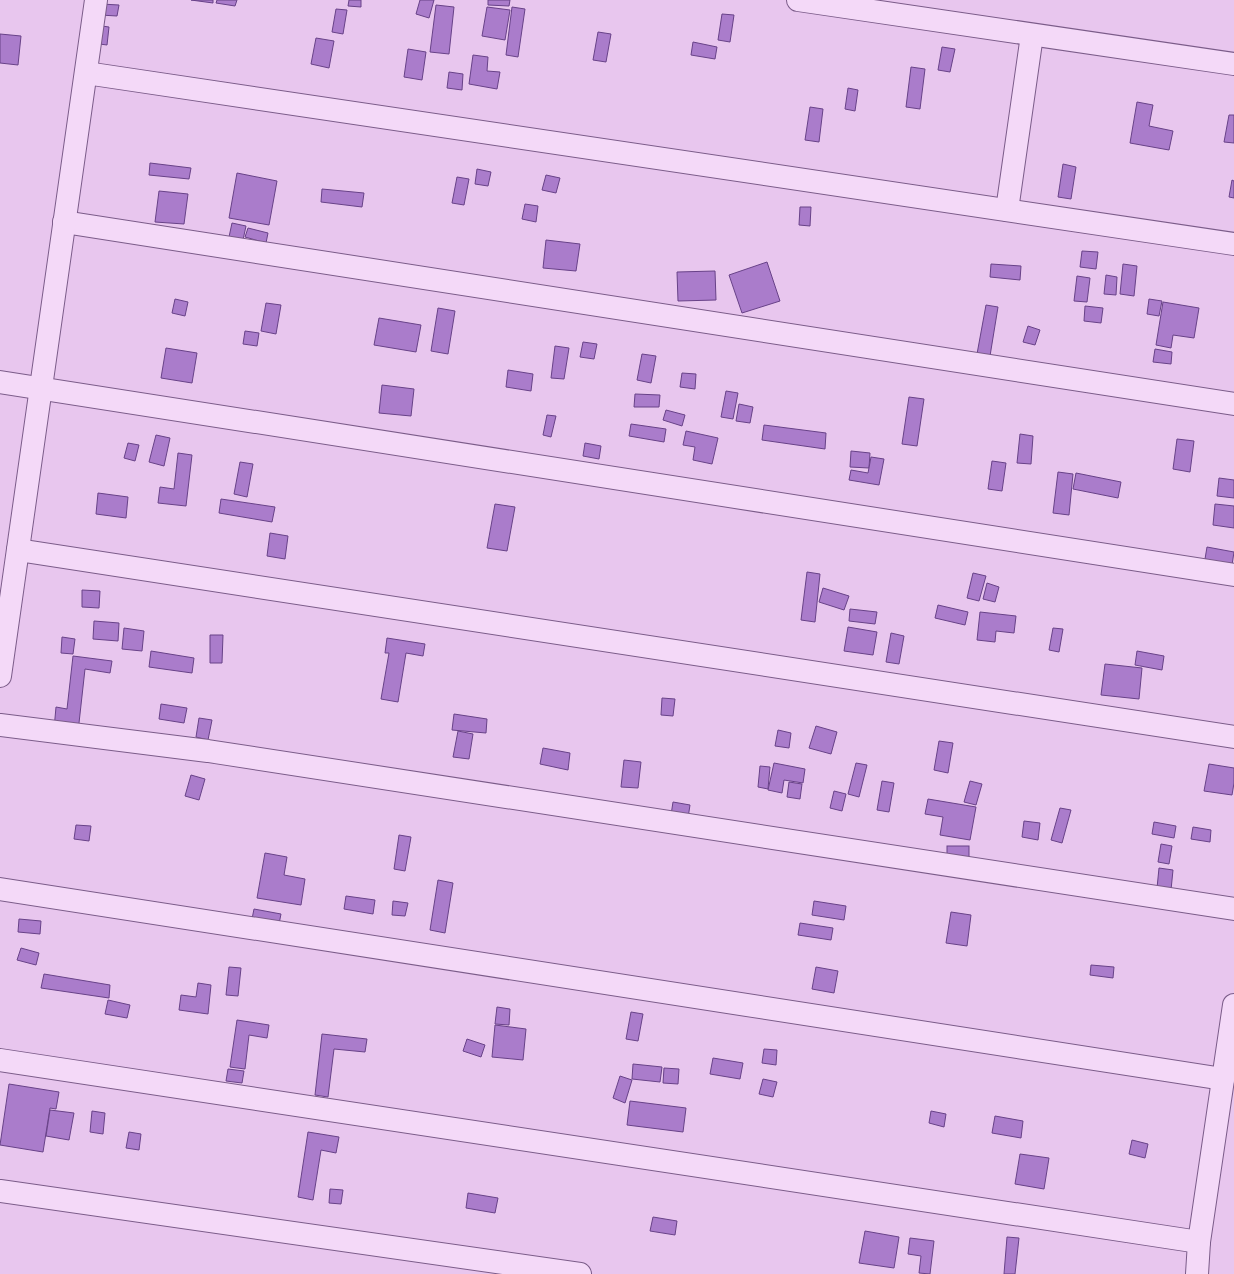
<svg xmlns="http://www.w3.org/2000/svg" width="1234" height="1274" font-family="'Roboto Serif',serif">
<rect width="100%" height="100%" fill="#e8c6ee"/>
<g fill="#aa7ccb" stroke="#684288">
<polygon points="191,0 213,0 213,3"/>
<polygon points="217,0 237,0 235,6 216,3"/>
<polygon points="349,0 361,0 361,7 348,6"/>
<polygon points="420,0 434,0 429,18 416,14"/>
<polygon points="488,0 510,0 509,6 488,5"/>
<polygon points="101,4 119,5 117,16 100,15"/>
<polygon points="436,5 454,7 449,54 430,52"/>
<polygon points="487,7 510,10 505,40 482,36"/>
<polygon points="512,7 525,9 518,57 506,55"/>
<polygon points="336,9 347,10 343,34 332,32"/>
<polygon points="722,14 734,15 730,42 718,40"/>
<polygon points="95,25 109,27 107,45 92,43"/>
<polygon points="598,32 611,34 606,62 593,60"/>
<polygon points="0,34 21,36 18,65 0,63"/>
<polygon points="316,38 334,41 329,68 311,64"/>
<polygon points="693,42 717,47 715,59 691,55"/>
<polygon points="942,47 955,49 950,72 938,70"/>
<polygon points="408,49 426,52 422,80 404,77"/>
<polygon points="473,55 488,57 487,71 500,72 497,89 469,84"/>
<polygon points="911,67 925,69 920,109 906,107"/>
<polygon points="449,72 463,74 462,90 447,88"/>
<polygon points="848,88 858,90 855,111 845,109"/>
<polygon points="1137,102 1153,105 1149,126 1173,131 1169,150 1130,143"/>
<polygon points="810,107 823,109 819,142 805,140"/>
<polygon points="1229,115 1234,115 1234,143 1224,142"/>
<polygon points="150,163 191,168 189,179 149,175"/>
<polygon points="1063,164 1076,167 1071,199 1058,197"/>
<polygon points="477,169 491,172 488,186 475,184"/>
<polygon points="237,173 277,181 269,225 229,218"/>
<polygon points="546,175 560,178 556,193 542,190"/>
<polygon points="457,177 469,179 464,205 452,203"/>
<polygon points="1232,180 1234,181 1234,198 1229,197"/>
<polygon points="322,189 364,193 362,207 321,202"/>
<polygon points="159,191 188,194 184,224 155,222"/>
<polygon points="525,204 538,206 536,222 522,219"/>
<polygon points="800,207 811,207 810,226 799,225"/>
<polygon points="232,223 246,226 243,240 229,237"/>
<polygon points="248,228 268,233 266,243 245,237"/>
<polygon points="546,240 580,244 576,271 543,268"/>
<polygon points="1082,251 1098,252 1096,269 1080,267"/>
<polygon points="767,262 780,301 742,313 729,275"/>
<polygon points="991,264 1021,266 1020,280 990,277"/>
<polygon points="1123,264 1137,266 1134,296 1120,294"/>
<polygon points="715,271 716,300 678,301 677,272"/>
<polygon points="1106,275 1117,277 1116,295 1104,294"/>
<polygon points="1077,276 1090,278 1087,302 1074,301"/>
<polygon points="175,299 188,302 185,316 172,313"/>
<polygon points="1149,299 1162,301 1159,316 1147,314"/>
<polygon points="1163,302 1199,308 1194,338 1173,335 1171,348 1156,345"/>
<polygon points="266,303 281,305 276,334 261,331"/>
<polygon points="986,305 998,307 990,356 977,354"/>
<polygon points="1085,306 1103,308 1101,323 1084,321"/>
<polygon points="438,308 455,311 448,354 431,351"/>
<polygon points="379,318 421,325 416,352 374,345"/>
<polygon points="1028,326 1040,330 1035,345 1023,342"/>
<polygon points="245,331 259,333 257,346 243,344"/>
<polygon points="583,342 597,344 594,359 580,357"/>
<polygon points="555,346 569,348 564,379 551,378"/>
<polygon points="166,348 197,353 192,383 161,378"/>
<polygon points="1155,349 1172,352 1171,364 1153,362"/>
<polygon points="642,354 656,356 651,383 637,380"/>
<polygon points="508,370 533,374 531,391 506,387"/>
<polygon points="682,373 696,374 695,389 680,387"/>
<polygon points="382,385 414,389 411,416 379,413"/>
<polygon points="726,391 738,393 733,419 721,417"/>
<polygon points="635,394 660,395 659,407 634,407"/>
<polygon points="909,397 924,399 917,446 902,444"/>
<polygon points="739,404 753,407 750,423 736,421"/>
<polygon points="666,410 685,415 682,426 663,420"/>
<polygon points="547,415 556,416 551,437 543,435"/>
<polygon points="631,424 666,429 664,442 629,436"/>
<polygon points="764,425 826,433 825,449 762,440"/>
<polygon points="686,431 718,438 712,464 693,460 695,447 683,445"/>
<polygon points="1020,434 1033,436 1031,464 1017,463"/>
<polygon points="156,435 170,438 164,466 149,462"/>
<polygon points="1177,439 1194,441 1190,472 1173,469"/>
<polygon points="128,443 139,445 135,461 124,458"/>
<polygon points="585,443 601,446 599,459 583,456"/>
<polygon points="851,451 870,453 869,468 850,467"/>
<polygon points="178,453 192,455 186,506 158,503 160,487 174,489"/>
<polygon points="871,457 884,459 879,485 849,480 851,470 868,473"/>
<polygon points="992,461 1006,463 1002,491 988,489"/>
<polygon points="240,462 253,464 247,497 234,494"/>
<polygon points="1058,472 1073,474 1069,515 1053,513"/>
<polygon points="1076,473 1121,482 1118,498 1073,489"/>
<polygon points="1219,478 1234,480 1234,498 1217,496"/>
<polygon points="98,493 128,497 126,518 96,514"/>
<polygon points="221,499 275,507 272,522 219,513"/>
<polygon points="495,504 515,507 507,551 487,548"/>
<polygon points="1215,504 1234,506 1234,528 1213,525"/>
<polygon points="270,533 288,536 285,559 267,556"/>
<polygon points="1207,547 1234,552 1232,565 1205,559"/>
<polygon points="807,572 820,574 815,622 801,620"/>
<polygon points="973,573 986,576 979,601 967,598"/>
<polygon points="987,583 999,587 995,602 983,599"/>
<polygon points="823,588 849,596 844,610 819,602"/>
<polygon points="82,590 100,591 99,608 82,607"/>
<polygon points="938,605 968,612 965,625 935,618"/>
<polygon points="850,609 877,612 875,624 849,621"/>
<polygon points="980,612 1016,616 1014,633 996,631 995,642 977,640"/>
<polygon points="94,621 119,623 118,641 93,639"/>
<polygon points="848,627 877,632 873,655 844,651"/>
<polygon points="124,628 144,631 142,651 122,649"/>
<polygon points="1053,628 1063,629 1059,652 1049,650"/>
<polygon points="891,633 904,636 899,664 886,662"/>
<polygon points="210,635 223,635 222,663 210,663"/>
<polygon points="62,637 75,639 73,654 61,653"/>
<polygon points="387,638 425,644 423,656 406,653 398,702 381,699 389,653 385,653"/>
<polygon points="151,651 194,658 192,673 149,667"/>
<polygon points="1137,651 1164,656 1162,670 1135,665"/>
<polygon points="73,656 112,661 110,673 85,669 78,732 54,729 56,707 67,709"/>
<polygon points="1105,664 1142,668 1139,699 1101,695"/>
<polygon points="662,698 675,699 673,716 661,715"/>
<polygon points="161,704 187,708 184,723 159,719"/>
<polygon points="454,714 487,719 486,733 452,730"/>
<polygon points="199,718 212,720 208,740 196,737"/>
<polygon points="816,726 837,732 831,754 809,748"/>
<polygon points="778,730 791,733 789,748 775,746"/>
<polygon points="458,731 473,734 469,759 453,757"/>
<polygon points="939,741 953,743 948,773 934,770"/>
<polygon points="543,748 570,753 568,770 540,764"/>
<polygon points="624,760 641,762 638,788 621,787"/>
<polygon points="774,763 805,769 803,783 784,780 782,793 768,790"/>
<polygon points="856,763 867,765 859,797 848,794"/>
<polygon points="1209,764 1234,768 1234,783 1232,795 1204,791"/>
<polygon points="760,766 770,767 768,789 758,787"/>
<polygon points="191,775 205,779 199,800 185,796"/>
<polygon points="882,781 894,783 889,812 877,810"/>
<polygon points="970,781 982,784 976,805 964,802"/>
<polygon points="789,782 802,784 800,799 787,797"/>
<polygon points="834,791 846,794 842,811 830,808"/>
<polygon points="928,799 976,807 970,840 940,835 943,817 925,814"/>
<polygon points="673,802 690,805 688,818 671,815"/>
<polygon points="1060,808 1071,810 1062,843 1051,840"/>
<polygon points="1024,821 1040,823 1038,840 1022,837"/>
<polygon points="1154,822 1176,826 1174,838 1152,834"/>
<polygon points="76,825 91,826 89,841 74,839"/>
<polygon points="1193,827 1211,830 1210,842 1191,839"/>
<polygon points="399,835 411,837 405,871 394,869"/>
<polygon points="1161,844 1172,846 1169,864 1158,862"/>
<rect x="947" y="846" width="22" height="12"/>
<polygon points="265,853 287,857 284,875 305,879 301,905 257,898"/>
<polygon points="1159,868 1173,870 1171,890 1157,888"/>
<polygon points="438,880 453,883 445,933 430,930"/>
<polygon points="346,896 375,900 373,914 344,909"/>
<polygon points="393,901 408,903 405,916 392,915"/>
<polygon points="814,901 846,906 844,920 812,915"/>
<polygon points="254,909 281,914 279,924 252,919"/>
<polygon points="951,912 971,915 967,946 946,943"/>
<polygon points="19,919 41,921 40,934 18,932"/>
<polygon points="800,923 833,928 831,940 798,935"/>
<polygon points="21,948 39,953 36,965 17,960"/>
<polygon points="1091,965 1114,967 1113,978 1090,975"/>
<polygon points="229,967 241,968 238,996 226,995"/>
<polygon points="816,967 838,971 834,993 812,989"/>
<polygon points="44,974 110,985 109,998 41,988"/>
<polygon points="198,983 211,985 208,1014 179,1010 181,995 196,997"/>
<polygon points="108,1000 130,1005 127,1018 105,1014"/>
<polygon points="497,1007 510,1009 509,1025 495,1024"/>
<polygon points="631,1012 643,1014 638,1041 626,1039"/>
<polygon points="237,1020 269,1025 267,1038 249,1035 245,1069 230,1067"/>
<polygon points="495,1025 526,1029 523,1060 492,1057"/>
<polygon points="322,1034 367,1039 365,1052 334,1049 328,1097 315,1095"/>
<polygon points="467,1039 485,1045 481,1057 463,1051"/>
<polygon points="764,1049 777,1050 776,1065 762,1063"/>
<polygon points="713,1058 743,1063 740,1079 710,1074"/>
<polygon points="633,1064 662,1067 660,1082 632,1079"/>
<polygon points="664,1068 679,1069 678,1084 663,1083"/>
<polygon points="228,1069 244,1071 242,1083 226,1081"/>
<polygon points="620,1076 632,1080 625,1103 613,1098"/>
<polygon points="763,1079 777,1082 773,1097 759,1094"/>
<polygon points="9,1084 59,1092 56,1109 50,1108 43,1152 0,1145"/>
<polygon points="630,1101 686,1108 683,1132 627,1125"/>
<polygon points="50,1110 74,1113 69,1140 46,1136"/>
<polygon points="92,1111 105,1113 103,1134 90,1132"/>
<polygon points="931,1111 946,1114 944,1127 929,1123"/>
<polygon points="995,1116 1023,1121 1021,1138 992,1133"/>
<polygon points="129,1132 141,1134 139,1150 126,1148"/>
<polygon points="308,1132 339,1137 336,1153 321,1150 313,1200 298,1197"/>
<polygon points="1132,1140 1148,1144 1145,1158 1129,1154"/>
<polygon points="1020,1154 1049,1158 1044,1189 1015,1184"/>
<polygon points="330,1189 343,1190 341,1204 329,1203"/>
<polygon points="468,1193 498,1198 495,1213 466,1208"/>
<polygon points="653,1217 677,1221 675,1235 650,1231"/>
<polygon points="865,1231 899,1237 894,1268 859,1263"/>
<polygon points="1007,1237 1019,1238 1015,1274 1004,1274"/>
<polygon points="910,1238 934,1241 930,1274 919,1273 921,1256 908,1254"/>
</g>
<g fill="none" stroke-linecap="round" stroke-linejoin="round">
<defs>
<g id="minor">
<polyline points="798,0 1234,64"/>
<polyline points="86,73 1234,244"/>
<polyline points="1007,210 1032,35"/>
<polyline points="64,222 1234,404"/>
<polyline points="0,382 1234,575"/>
<polyline points="18,550 1234,737"/>
<polyline points="0,676 96,0"/>
<polyline points="0,725 208,751 1234,909"/>
<polyline points="0,889 1223,1079"/>
<polyline points="0,1060 1199,1242"/>
<polyline points="0,1191 580,1274"/>
<polyline points="1197,1274 1199,1242 1234,1005"/>
</g>
</defs>
<use href="#minor" stroke="#7b5c89" stroke-width="24"/>
<use href="#minor" stroke="#f4d9f8" stroke-width="22"/>
</g>
</svg>
